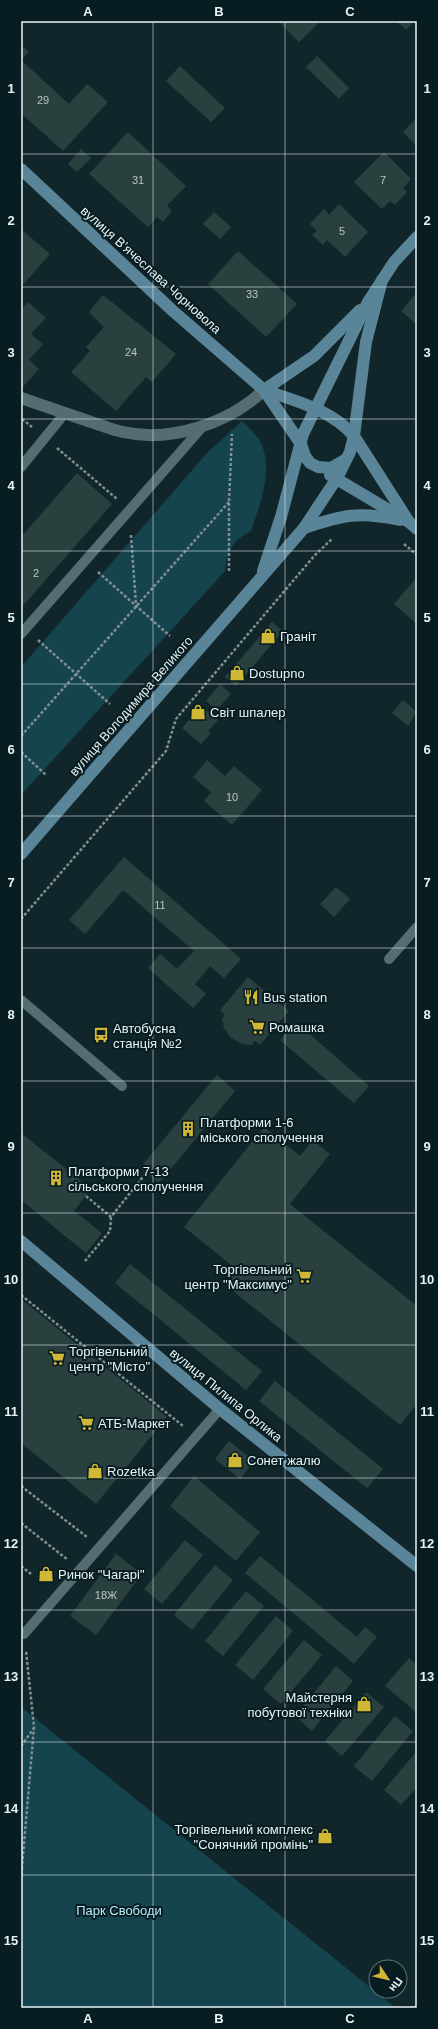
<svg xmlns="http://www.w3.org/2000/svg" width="438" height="2029" font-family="Helvetica,sans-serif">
<rect width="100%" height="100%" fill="#11262b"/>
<g fill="#15444e">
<path d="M242,421c6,6 12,11 17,18 16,28 1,65 -8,92 -17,8 -25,21 -26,40l-204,224v-128l186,-214z"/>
<polygon points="21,1707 396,2008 21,2008"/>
</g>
<g fill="#2a403f">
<polygon points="278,21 321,21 299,42"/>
<polygon points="396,21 414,21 406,30"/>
<polygon points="21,45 29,52 21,60 69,104 87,84 108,102 63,151 21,113"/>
<polygon points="317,56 349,88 339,99 306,67"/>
<polygon points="180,66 225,108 211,122 166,81"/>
<polygon points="417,117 417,146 403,132"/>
<polygon points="128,132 186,186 167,206 172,211 163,222 157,217 148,227 89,174"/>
<polygon points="81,149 91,158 77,172 68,164"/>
<polygon points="384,152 411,179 403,188 407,192 395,205 390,201 382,209 354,182"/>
<polygon points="339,204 368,232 345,257 327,240 323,245 312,235 317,231 310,224 324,209 329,215"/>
<polygon points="214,212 231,227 220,239 203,224"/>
<polygon points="21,229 50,254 24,284 21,282"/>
<polygon points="238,251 297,304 266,337 208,284"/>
<polygon points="417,292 417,325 401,311"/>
<polygon points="103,295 176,354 152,382 146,377 116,411 71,372 90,351 86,347 104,327 89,312"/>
<polygon points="28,302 46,318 31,334 43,344 29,360 39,369 21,389 21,368 24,365 21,362 21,310"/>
<polygon points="77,473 112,504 21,608 21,537"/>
<polygon points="417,577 417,624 394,604"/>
<polygon points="272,622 283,631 236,686 225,677"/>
<polygon points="220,684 231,694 217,710 206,701"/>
<polygon points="403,700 417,712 408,726 392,713"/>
<polygon points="201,706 218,720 208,731 211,733 201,744 182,728"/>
<polygon points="207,760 225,776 234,766 262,790 232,825 204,801 211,792 193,777"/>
<polygon points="124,857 241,959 224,978 210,966 195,984 206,994 193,1008 148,968 160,954 177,969 194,951 123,890 85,934 69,920"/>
<polygon points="336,887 350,899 334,917 320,904"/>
<polygon points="248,977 289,1011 260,1045 255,1041 252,1045 243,1044 231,1038 224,1028 222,1019 225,1015 220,1010"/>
<polygon points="296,1022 369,1086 354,1103 280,1040"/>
<polygon points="217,1075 235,1091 159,1183 140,1168"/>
<polygon points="264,1127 300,1156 313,1140 330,1154 290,1204 417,1306 417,1404 400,1425 223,1283 235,1268 184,1227"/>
<polygon points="21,1133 91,1189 74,1211 102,1233 86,1253 21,1200"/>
<polygon points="130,1264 262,1371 246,1390 115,1283"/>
<polygon points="21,1299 167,1417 96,1504 21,1443"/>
<polygon points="275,1381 383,1469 367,1488 259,1401"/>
<polygon points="229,1441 254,1461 240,1479 215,1459"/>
<polygon points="194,1476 260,1532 236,1561 170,1506"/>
<polygon points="185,1540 203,1555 162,1604 144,1589"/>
<polygon points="116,1554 142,1574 96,1635 70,1616"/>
<polygon points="260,1556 357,1637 365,1627 377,1637 354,1664 245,1573"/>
<polygon points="215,1565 233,1580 192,1630 174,1615"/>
<polygon points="246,1591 264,1606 223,1656 205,1641"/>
<polygon points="276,1616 293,1631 253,1680 235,1665"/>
<polygon points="304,1640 322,1655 281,1704 263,1689"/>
<polygon points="409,1658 417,1665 417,1713 385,1686"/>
<polygon points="336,1666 353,1681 312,1731 295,1716"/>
<polygon points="366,1692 384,1707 342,1756 325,1741"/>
<polygon points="395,1716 413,1731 372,1781 354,1766"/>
<polygon points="417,1751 417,1787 401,1805 384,1790"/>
</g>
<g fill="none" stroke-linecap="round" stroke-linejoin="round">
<g stroke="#7f8f93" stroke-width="2.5" stroke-dasharray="3 2" stroke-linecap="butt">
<polyline points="22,419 32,427"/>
<polyline points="57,448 117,499"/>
<polyline points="131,535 136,605"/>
<polyline points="404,544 417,555"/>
<polyline points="229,571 229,502 232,434"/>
<polyline points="98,572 170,636"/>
<polyline points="38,640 110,704"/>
<polyline points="21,736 229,502"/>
<polyline points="21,752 46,775"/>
<polyline points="21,919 166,751 176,719 315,555 332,539"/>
<polyline points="86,1196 111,1217 146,1173"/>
<polyline points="85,1261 110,1231 111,1217"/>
<polyline points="21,1295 183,1426"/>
<polyline points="21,1486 87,1537"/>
<polyline points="21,1523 68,1560"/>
<polyline points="21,1566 31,1574"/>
<polyline points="21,1746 34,1728"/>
<polyline points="21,1879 34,1727 26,1651"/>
<polyline points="410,2008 417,2006"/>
</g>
<g stroke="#556c71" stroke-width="10">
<polyline points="21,467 65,413"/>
<polyline points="21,634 204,425"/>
<polyline points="389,959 417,927"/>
<polyline points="21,1000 122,1086"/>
<polyline points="24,1634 220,1409"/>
</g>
<path stroke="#556c71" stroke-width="12" d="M21,398c23,8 46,16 70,24 10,3 21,8 32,10 48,11 106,-9 141,-42"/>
<g stroke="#5a8598" stroke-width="12">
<polyline points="21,169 173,311 264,390 301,444 305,456 310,463 318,467 331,468 345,460"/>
<path d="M264,390c32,11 68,20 90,46l55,86"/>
<polyline points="264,390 314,356 360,310"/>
<polyline points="330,475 409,522 417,529"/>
<path d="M304,528c39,-13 55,-17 96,-8"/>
<polyline points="263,571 281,517 303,434 368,302 394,262 417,237"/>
<polyline points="21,854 304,528 337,478 350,452 354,436 366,342 382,280"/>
<polyline points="21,1241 220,1409 417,1566"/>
</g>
</g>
<path fill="none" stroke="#e7f3f6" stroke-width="1" stroke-opacity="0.55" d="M153,21v1987M285,21v1987M21,154h396M21,287h396M21,419h396M21,551h396M21,684h396M21,816h396M21,948h396M21,1081h396M21,1213h396M21,1345h396M21,1478h396M21,1610h396M21,1742h396M21,1875h396"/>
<defs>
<symbol id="shop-bare" viewBox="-9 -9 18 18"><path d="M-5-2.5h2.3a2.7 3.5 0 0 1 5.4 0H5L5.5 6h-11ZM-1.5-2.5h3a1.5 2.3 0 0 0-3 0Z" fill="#d1b736" stroke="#081d21" stroke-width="2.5" paint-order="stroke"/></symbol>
<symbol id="restaurant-bare" viewBox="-9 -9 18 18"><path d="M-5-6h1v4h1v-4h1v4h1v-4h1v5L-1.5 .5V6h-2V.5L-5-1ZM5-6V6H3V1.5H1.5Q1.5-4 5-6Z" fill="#d1b736" stroke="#081d21" stroke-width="2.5" paint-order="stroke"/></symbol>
<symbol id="supermarket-bare" viewBox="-9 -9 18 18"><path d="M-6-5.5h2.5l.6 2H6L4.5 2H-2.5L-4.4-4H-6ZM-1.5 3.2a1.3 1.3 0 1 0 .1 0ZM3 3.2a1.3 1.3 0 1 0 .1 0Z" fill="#d1b736" stroke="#081d21" stroke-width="2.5" paint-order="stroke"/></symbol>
<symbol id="bus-bare" viewBox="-9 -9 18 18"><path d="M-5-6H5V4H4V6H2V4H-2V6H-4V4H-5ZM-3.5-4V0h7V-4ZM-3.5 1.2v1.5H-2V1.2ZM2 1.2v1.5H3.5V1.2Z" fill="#d1b736" stroke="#081d21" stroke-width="2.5" paint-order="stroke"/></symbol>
<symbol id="building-bare" viewBox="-9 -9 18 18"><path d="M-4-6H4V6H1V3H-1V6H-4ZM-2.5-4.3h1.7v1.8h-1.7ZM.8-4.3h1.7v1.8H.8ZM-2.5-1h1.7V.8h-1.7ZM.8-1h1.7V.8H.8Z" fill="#d1b736" stroke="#081d21" stroke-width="2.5" paint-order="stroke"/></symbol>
</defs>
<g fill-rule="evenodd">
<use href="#shop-bare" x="257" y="625" width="22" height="22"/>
<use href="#shop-bare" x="226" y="662" width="22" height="22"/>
<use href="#shop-bare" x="187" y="701" width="22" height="22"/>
<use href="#restaurant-bare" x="240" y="986" width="22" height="22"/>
<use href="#supermarket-bare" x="246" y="1016" width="22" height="22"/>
<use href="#bus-bare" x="90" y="1024" width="22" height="22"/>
<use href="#building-bare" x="177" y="1118" width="22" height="22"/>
<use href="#building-bare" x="45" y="1167" width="22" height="22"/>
<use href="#supermarket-bare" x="293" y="1265" width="22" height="22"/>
<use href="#supermarket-bare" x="46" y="1347" width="22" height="22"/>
<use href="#supermarket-bare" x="75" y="1412" width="22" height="22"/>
<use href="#shop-bare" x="224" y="1449" width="22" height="22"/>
<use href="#shop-bare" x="84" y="1460" width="22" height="22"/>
<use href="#shop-bare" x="35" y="1563" width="22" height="22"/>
<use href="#shop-bare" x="353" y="1693" width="22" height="22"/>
<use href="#shop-bare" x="314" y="1825" width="22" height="22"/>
</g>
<g text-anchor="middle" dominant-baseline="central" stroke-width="4" stroke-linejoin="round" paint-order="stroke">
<g font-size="11" fill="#b8c6c8">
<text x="43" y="100">29</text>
<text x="138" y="180">31</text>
<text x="383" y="180">7</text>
<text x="342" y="231">5</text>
<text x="252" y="294">33</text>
<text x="131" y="352">24</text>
<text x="36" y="573">2</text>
<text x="232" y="797">10</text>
<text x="160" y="905">11</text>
<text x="106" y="1595">18Ж</text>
</g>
<g font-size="13" fill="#e7f3f6" stroke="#081d21">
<text transform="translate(151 270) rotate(42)">вулиця Вʼячеслава Чорновола</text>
<text transform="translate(131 706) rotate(-49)">вулиця Володимира Великого</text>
<text transform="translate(226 1395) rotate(39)">вулиця Пилипа Орлика</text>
</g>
<g font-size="13" fill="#e7f3f6" stroke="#081d21" text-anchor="start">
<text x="280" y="636">Граніт</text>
<text x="249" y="673">Dostupno</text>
<text x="210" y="712">Світ шпалер</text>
<text x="263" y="997">Bus station</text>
<text x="269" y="1027">Ромашка</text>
<text x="113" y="1028">Автобусна<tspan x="113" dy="15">станція №2</tspan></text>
<text x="200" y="1122">Платформи 1-6<tspan x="200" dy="15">міського сполучення</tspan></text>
<text x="68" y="1171">Платформи 7-13<tspan x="68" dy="15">сільського сполучення</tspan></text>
<text x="292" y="1269" text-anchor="end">Торгівельний<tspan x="292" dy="15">центр "Максимус"</tspan></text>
<text x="69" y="1351">Торгівельний<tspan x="69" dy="15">центр "Місто"</tspan></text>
<text x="98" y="1423">АТБ-Маркет</text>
<text x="247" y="1460">Сонет жалю</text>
<text x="107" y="1471">Rozetka</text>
<text x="58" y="1574">Ринок "Чагарі"</text>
<text x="352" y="1697" text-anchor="end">Майстерня<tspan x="352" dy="15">побутової техніки</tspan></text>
<text x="313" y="1829" text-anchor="end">Торгівельний комплекс<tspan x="313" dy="15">"Сонячний промінь"</tspan></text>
</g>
<g font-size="13" fill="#b9eaf5" stroke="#081d21">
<text x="119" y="1910">Парк Свободи</text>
</g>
</g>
<rect width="438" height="2029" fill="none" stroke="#081d21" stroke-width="44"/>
<g transform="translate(388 1979) rotate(125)"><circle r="19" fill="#081d21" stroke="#617376"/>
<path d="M0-3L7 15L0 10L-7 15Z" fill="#d1b736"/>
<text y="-6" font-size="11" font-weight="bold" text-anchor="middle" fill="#e7f3f6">Пн</text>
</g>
<rect x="22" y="22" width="394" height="1985" fill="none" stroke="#e7f3f6" stroke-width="1.5"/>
<g font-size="13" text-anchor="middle" font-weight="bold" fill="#e7f3f6">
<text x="88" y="16">A</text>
<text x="219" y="16">B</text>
<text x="350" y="16">C</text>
<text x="11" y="93">1</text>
<text x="427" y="93">1</text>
<text x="11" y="225">2</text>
<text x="427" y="225">2</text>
<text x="11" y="357">3</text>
<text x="427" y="357">3</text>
<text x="11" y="490">4</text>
<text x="427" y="490">4</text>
<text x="11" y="622">5</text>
<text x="427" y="622">5</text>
<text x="11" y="754">6</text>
<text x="427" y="754">6</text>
<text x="11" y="887">7</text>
<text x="427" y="887">7</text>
<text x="11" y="1019">8</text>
<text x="427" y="1019">8</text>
<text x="11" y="1151">9</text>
<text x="427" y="1151">9</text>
<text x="11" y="1284">10</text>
<text x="427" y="1284">10</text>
<text x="11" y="1416">11</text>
<text x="427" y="1416">11</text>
<text x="11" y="1548">12</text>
<text x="427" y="1548">12</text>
<text x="11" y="1681">13</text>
<text x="427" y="1681">13</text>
<text x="11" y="1813">14</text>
<text x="427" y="1813">14</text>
<text x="11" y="1945">15</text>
<text x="427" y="1945">15</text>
<text x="88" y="2023">A</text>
<text x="219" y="2023">B</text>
<text x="350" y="2023">C</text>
</g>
</svg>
